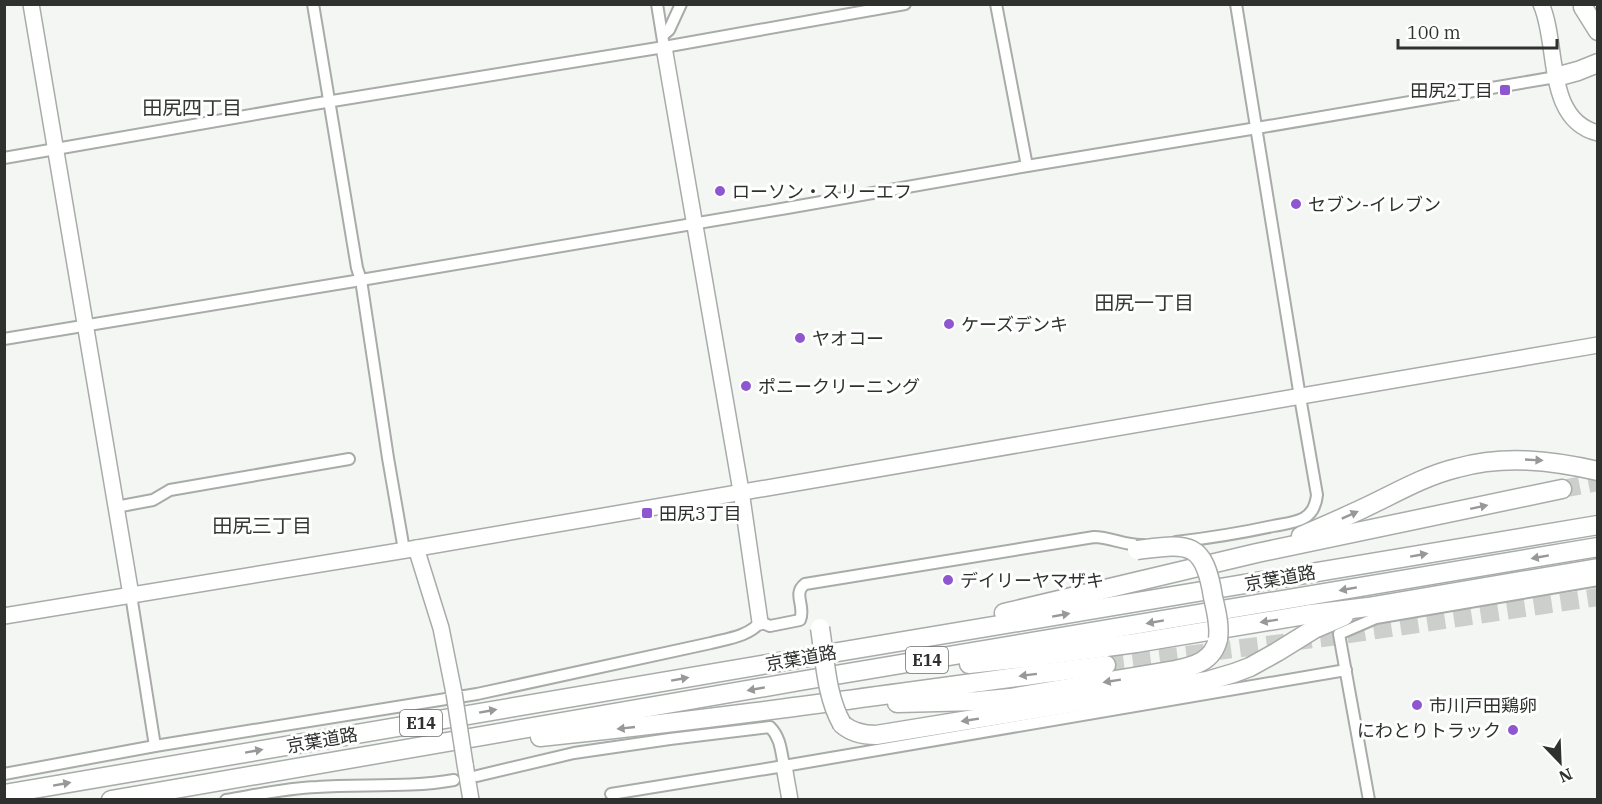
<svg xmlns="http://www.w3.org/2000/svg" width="1602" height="804" font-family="'IBM Plex Serif','Noto Sans JP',serif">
<rect width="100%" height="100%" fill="#f3f6f3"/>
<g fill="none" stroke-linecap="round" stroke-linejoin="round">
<g stroke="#cccfcc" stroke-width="18" stroke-dasharray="18 9" stroke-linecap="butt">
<polyline points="1562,489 1598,482"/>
<polyline points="1106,665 1330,637 1598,597"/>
</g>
<defs>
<g id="street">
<polyline points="313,4 357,268 361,280 388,458 404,550"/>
<polyline points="657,4 664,47"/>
<polyline points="996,4 1027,166"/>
<polyline points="663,35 669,30 681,4"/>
<polyline points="4,158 314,104 664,47 905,4"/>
<polyline points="4,339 361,280 787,208 1027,166 1257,128 1556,77"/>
<polyline points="116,507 153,500 170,490 349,459"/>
<path d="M1176,542c33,-4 65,-9 97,-16 10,-2 22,-3 31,-8 9,-5 12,-14 13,-23l-17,-98 -64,-393"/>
<polyline points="131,595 155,746"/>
<path d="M4,774l151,-28 322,-52 234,-51c15,-4 39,-7 49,-21l10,4 30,-6c6,-14 -8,-26 5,-36l289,-47c17,0 32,9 49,8"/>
<path d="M477,776l97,-23 96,-14 100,-12c11,11 11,25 14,39"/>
<polyline points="611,794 784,766 1346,670"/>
<path d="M226,800c30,-5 60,-12 91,-13 45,-3 92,1 137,-7"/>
<polyline points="1369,800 1339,634 1376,618 1598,580"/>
</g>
<g id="secondary">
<polyline points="31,4 131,595"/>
<path d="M1541,4c18,39 3,116 57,129"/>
<polyline points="664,47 741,491 760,622"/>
<polyline points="416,548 441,628 454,693"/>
<polyline points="4,616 406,550 1598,345"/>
<polyline points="465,764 471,800"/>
<polyline points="784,766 790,800"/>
</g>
<g id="highway">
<polyline points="1583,7 1598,31"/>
<polyline points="1556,77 1578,71 1598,63"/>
<path d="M1301,536c21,-9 42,-18 63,-28 30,-14 60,-32 93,-40 47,-13 93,-8 141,3"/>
<polyline points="1004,613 1257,553 1562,489"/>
<polyline points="969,664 1025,658 1136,643 1311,614 1368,607 1598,568"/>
<path d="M897,703l81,-2 32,-3 165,-28c20,-4 38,-9 43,-31"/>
<path d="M842,724c10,9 21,11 34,11l331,-54 27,-8 16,-6 27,-15 37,-23 30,-13"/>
<path d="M540,737c189,-19 378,-47 566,-72"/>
<polyline points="4,794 838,652 1598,525"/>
<polyline points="111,800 800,681 1598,547"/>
</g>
</defs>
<use href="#street" stroke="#a8aca8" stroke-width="14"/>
<use href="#secondary" stroke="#a8aca8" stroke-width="18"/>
<use href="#highway" stroke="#a8aca8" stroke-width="21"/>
<use href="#street" stroke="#fff" stroke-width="10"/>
<use href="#secondary" stroke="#fff" stroke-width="15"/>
<use href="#highway" stroke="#fff" stroke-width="18"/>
<defs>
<polyline id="secondary-bridge" points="454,693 465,764"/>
<g id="highway-bridge">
<path d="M1137,550c50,-6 67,-11 76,47 3,13 7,28 5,42"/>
<path d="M820,628c5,31 6,68 22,96"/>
</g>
</defs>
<use href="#secondary-bridge" stroke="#a8aca8" stroke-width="18" stroke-linecap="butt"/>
<use href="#highway-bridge" stroke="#a8aca8" stroke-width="21" stroke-linecap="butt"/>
<use href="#secondary-bridge" stroke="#fff" stroke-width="15"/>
<use href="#highway-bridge" stroke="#fff" stroke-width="18"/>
</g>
<defs><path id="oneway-solid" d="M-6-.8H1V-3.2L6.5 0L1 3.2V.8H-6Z" transform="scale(1.5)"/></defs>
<g fill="#979897">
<use href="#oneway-solid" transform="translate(1534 460) rotate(3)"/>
<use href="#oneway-solid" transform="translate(1479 507) rotate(-12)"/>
<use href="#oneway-solid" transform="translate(1350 515) rotate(-24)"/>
<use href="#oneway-solid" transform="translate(1419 555) rotate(-10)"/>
<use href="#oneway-solid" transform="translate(1540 557) rotate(170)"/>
<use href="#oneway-solid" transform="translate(1348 589) rotate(170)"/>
<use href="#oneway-solid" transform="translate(1061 615) rotate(-10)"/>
<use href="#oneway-solid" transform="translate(1269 621) rotate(171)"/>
<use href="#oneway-solid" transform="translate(1155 622) rotate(170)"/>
<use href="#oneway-solid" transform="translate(1028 675) rotate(173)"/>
<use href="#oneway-solid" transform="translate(680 679) rotate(-10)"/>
<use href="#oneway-solid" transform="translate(1112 681) rotate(171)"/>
<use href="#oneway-solid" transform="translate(756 689) rotate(170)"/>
<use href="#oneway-solid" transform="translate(488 711) rotate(-10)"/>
<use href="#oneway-solid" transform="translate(970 720) rotate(171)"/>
<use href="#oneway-solid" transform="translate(626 728) rotate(174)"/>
<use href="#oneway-solid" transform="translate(254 751) rotate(-10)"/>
<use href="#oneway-solid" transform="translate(62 784) rotate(-10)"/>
</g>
<g fill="#8f57cf" stroke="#fff" stroke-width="2">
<rect x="1499" y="84" width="12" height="12" rx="3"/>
<circle cx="720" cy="191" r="6"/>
<circle cx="1296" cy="204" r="6"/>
<circle cx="949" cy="324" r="6"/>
<circle cx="800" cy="338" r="6"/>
<circle cx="746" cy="386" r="6"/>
<rect x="641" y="507" width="12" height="12" rx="3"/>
<circle cx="948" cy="580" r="6"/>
<circle cx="1417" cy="705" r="6"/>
<circle cx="1513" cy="730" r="6"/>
</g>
<g text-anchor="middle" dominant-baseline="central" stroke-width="6" stroke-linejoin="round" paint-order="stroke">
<g fill="#fff" stroke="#6d6f6d" stroke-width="1.5">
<rect x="906" y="647" width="42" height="26" rx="4.5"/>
<rect x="400" y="710" width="42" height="26" rx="4.5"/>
</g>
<g font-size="16" font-weight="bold" fill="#2f312f">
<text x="927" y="660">E14</text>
<text x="421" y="723">E14</text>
</g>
<g font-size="18" fill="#2f312f" stroke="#fff" text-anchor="start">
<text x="1493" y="90" text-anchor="end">田尻2丁目</text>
<text x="732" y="191">ローソン・スリーエフ</text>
<text x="1308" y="204">セブン-イレブン</text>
<text x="961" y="324">ケーズデンキ</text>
<text x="812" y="338">ヤオコー</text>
<text x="758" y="386">ポニークリーニング</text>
<text x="659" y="513">田尻3丁目</text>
<text x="960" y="580">デイリーヤマザキ</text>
<text x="1429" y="705">市川戸田鶏卵</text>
<text x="1501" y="730" text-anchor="end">にわとりトラック</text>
</g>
<g font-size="18" fill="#2f312f" stroke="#fff">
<text transform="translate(1280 578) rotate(-10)">京葉道路</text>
<text transform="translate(801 658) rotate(-10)">京葉道路</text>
<text transform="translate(322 740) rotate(-10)">京葉道路</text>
</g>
<g font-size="20" fill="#353835" stroke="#fff">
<text x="192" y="107">田尻四丁目</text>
<text x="1144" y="302">田尻一丁目</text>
<text x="262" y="525">田尻三丁目</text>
</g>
</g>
<rect width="1602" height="804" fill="none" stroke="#2f312f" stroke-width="12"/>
<g transform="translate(1560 762) rotate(157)" stroke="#ffffff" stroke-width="4.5" paint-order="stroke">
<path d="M0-4.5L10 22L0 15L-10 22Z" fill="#2f312f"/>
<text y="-9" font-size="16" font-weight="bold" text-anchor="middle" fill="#2f312f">N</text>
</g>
<path d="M1398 39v9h159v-9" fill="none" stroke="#2f312f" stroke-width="3"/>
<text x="1407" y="39" font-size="18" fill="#2f312f" stroke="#ffffff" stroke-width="4.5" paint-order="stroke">100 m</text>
</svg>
